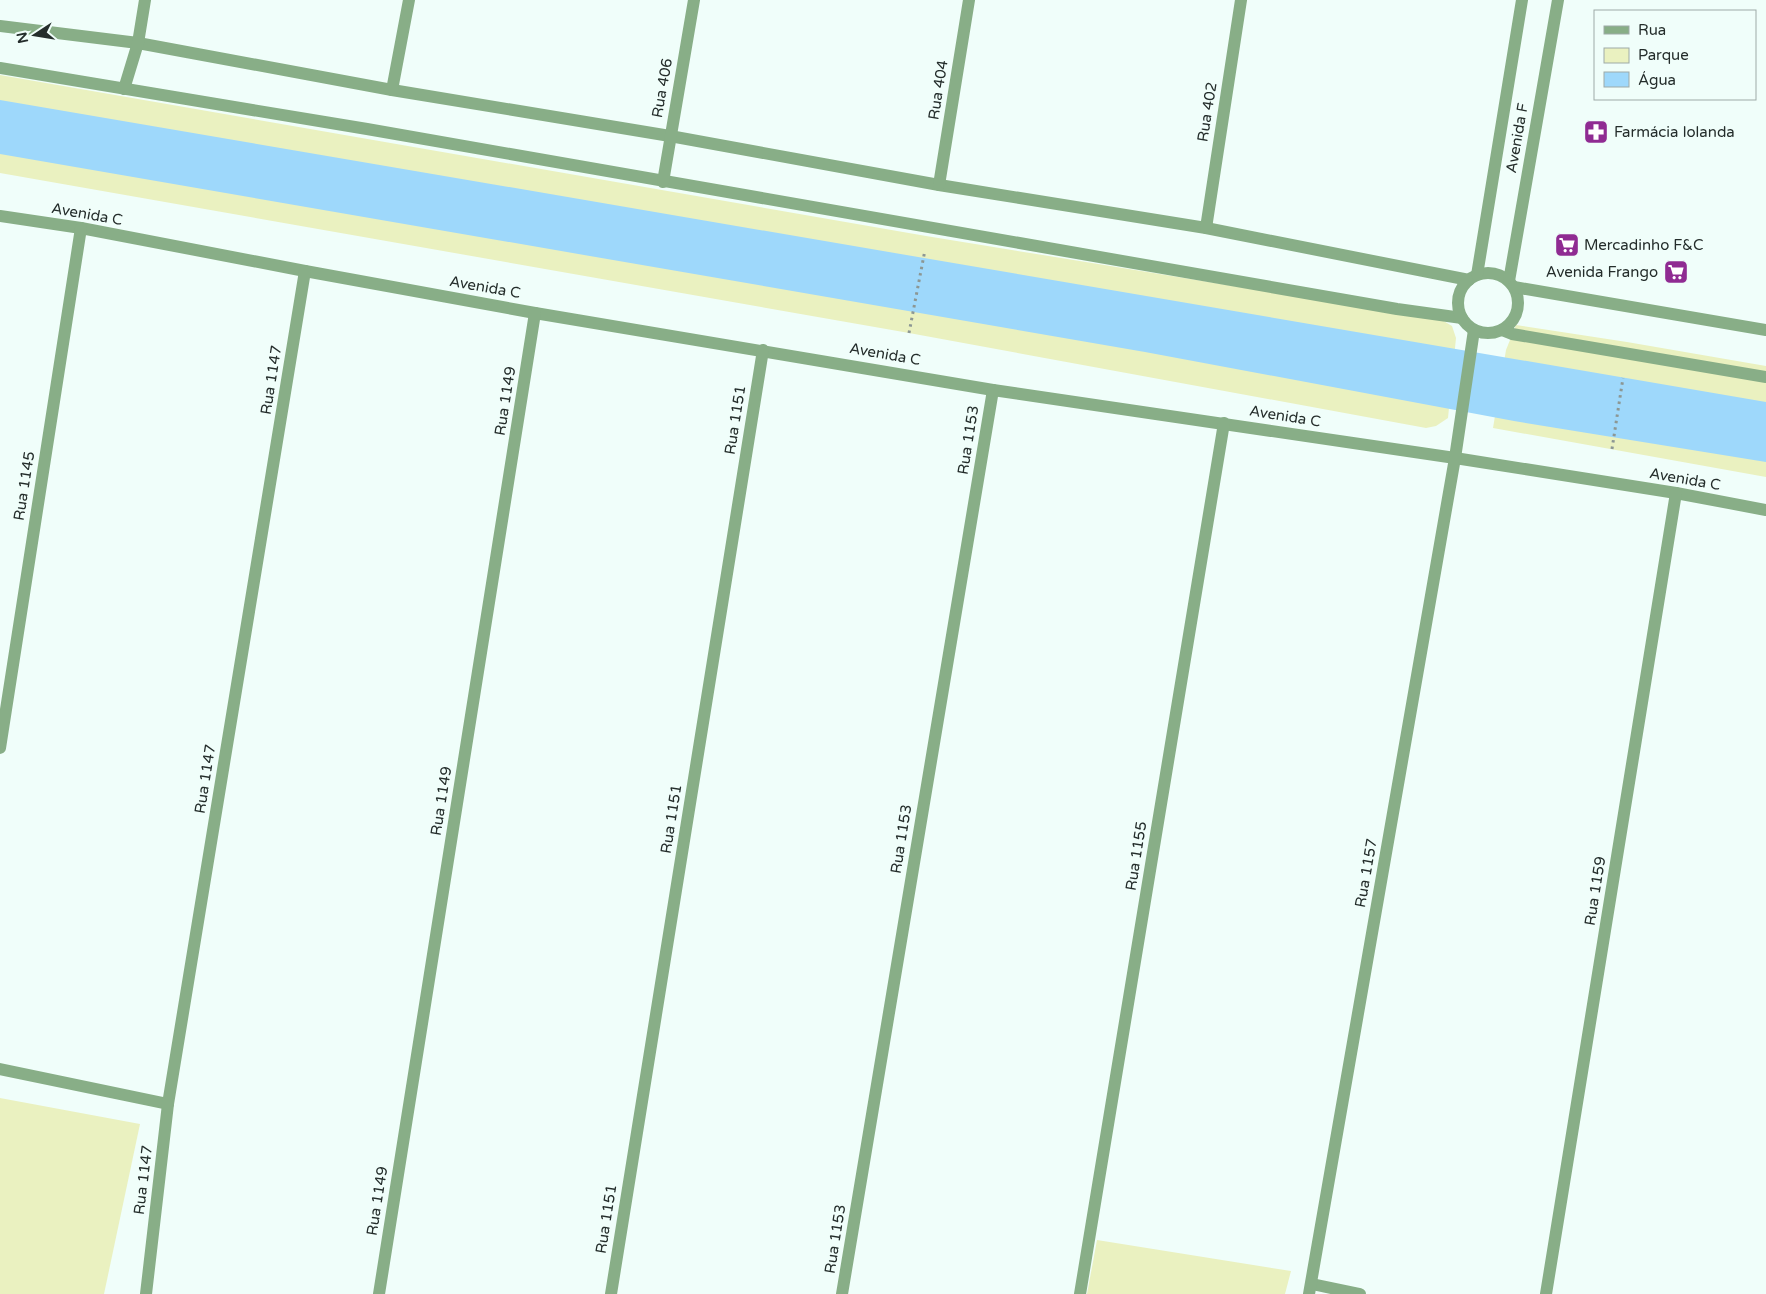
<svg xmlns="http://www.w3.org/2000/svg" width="1766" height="1294" font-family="'Varela Round',sans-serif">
<rect width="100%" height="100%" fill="#f0fefa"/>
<g fill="#eaf1c0">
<polygon points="0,75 926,236 1442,320 1452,326 1456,338 1448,418 1436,426 1426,428 909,333 0,173"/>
<polygon points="1516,325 1627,342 1766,366 1766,477 1493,428 1506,350"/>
<polygon points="0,1098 140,1124 104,1294 0,1294"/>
<polygon points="1097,1240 1291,1271 1285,1294 1087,1294"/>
</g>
<polygon fill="#9ed8fb" points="0,100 1766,402 1766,462 1514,421 1145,352 0,154"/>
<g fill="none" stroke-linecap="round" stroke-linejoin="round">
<g stroke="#8c9794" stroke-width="3" stroke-dasharray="2.5 4" stroke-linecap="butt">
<polyline points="909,333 925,250"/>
<polyline points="1612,449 1623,378"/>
</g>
<g stroke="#88ae87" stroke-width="12">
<polyline points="0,26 138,43 392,90 670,136 939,185 1206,228 1469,280"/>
<polyline points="0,68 367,129 1397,309 1462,318"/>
<polyline points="124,89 138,43 145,0"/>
<polyline points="392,90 409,0"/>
<polyline points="663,182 694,0"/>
<polyline points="939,185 969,0"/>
<polyline points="0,216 81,228 305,271 535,313 993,390 1455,458 1676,493 1766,510"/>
<polyline points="1206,228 1241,0"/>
<circle cx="1488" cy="303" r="30"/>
<polyline points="1477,275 1522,0"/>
<polyline points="1509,281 1558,0"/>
<polyline points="1514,287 1766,330"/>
<polyline points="1502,330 1512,334 1766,377"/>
<polyline points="0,748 81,228"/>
<polyline points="0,1069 168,1104"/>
<polyline points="1312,1284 1360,1294"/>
<polyline points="146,1294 168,1104 305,271"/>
<polyline points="379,1294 535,313"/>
<polyline points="611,1294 763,350"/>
<polyline points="842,1294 993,390"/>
<polyline points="1080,1294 1224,423"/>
<polyline points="1309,1294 1455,458 1474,330"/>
<polyline points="1546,1294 1676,493"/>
</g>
</g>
<defs>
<symbol id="pharmacy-square" viewBox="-11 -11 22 22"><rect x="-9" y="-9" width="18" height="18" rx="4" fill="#8f2b92" stroke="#f0fefa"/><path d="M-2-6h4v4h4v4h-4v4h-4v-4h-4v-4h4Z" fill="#fff"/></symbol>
<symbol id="supermarket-square" viewBox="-11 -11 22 22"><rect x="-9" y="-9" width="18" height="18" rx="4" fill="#8f2b92" stroke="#f0fefa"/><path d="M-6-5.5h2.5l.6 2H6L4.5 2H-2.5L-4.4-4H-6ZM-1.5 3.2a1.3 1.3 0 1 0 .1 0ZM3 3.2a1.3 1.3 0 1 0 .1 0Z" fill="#fff"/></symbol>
</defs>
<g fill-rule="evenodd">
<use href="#pharmacy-square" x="1582" y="118" width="28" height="28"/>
<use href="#supermarket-square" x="1553" y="231" width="28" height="28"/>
<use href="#supermarket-square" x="1662" y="258" width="28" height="28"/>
</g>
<g text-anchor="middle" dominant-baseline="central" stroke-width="4.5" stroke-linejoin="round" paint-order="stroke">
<g font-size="15" fill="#242d2b" stroke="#f0fefa">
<text transform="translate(662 88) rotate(-80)">Rua 406</text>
<text transform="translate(938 90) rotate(-81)">Rua 404</text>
<text transform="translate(1207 112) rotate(-81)">Rua 402</text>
<text transform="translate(1517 138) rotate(-80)">Avenida F</text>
<text transform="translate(87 214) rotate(10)">Avenida C</text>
<text transform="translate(485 287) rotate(10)">Avenida C</text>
<text transform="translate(885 354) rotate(10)">Avenida C</text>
<text transform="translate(271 380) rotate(-81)">Rua 1147</text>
<text transform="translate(505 401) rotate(-81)">Rua 1149</text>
<text transform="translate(1285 416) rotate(9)">Avenida C</text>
<text transform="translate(735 420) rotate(-81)">Rua 1151</text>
<text transform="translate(968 440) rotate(-81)">Rua 1153</text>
<text transform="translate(1685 479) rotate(10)">Avenida C</text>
<text transform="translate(24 486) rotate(-81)">Rua 1145</text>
<text transform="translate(205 779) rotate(-81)">Rua 1147</text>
<text transform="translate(441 801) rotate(-81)">Rua 1149</text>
<text transform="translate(671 819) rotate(-81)">Rua 1151</text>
<text transform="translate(901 839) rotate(-81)">Rua 1153</text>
<text transform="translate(1136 856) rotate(-81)">Rua 1155</text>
<text transform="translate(1366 873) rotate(-80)">Rua 1157</text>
<text transform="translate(1595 891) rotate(-81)">Rua 1159</text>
<text transform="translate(143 1180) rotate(-83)">Rua 1147</text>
<text transform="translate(377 1201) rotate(-81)">Rua 1149</text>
<text transform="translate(606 1219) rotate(-81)">Rua 1151</text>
<text transform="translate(835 1239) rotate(-81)">Rua 1153</text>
</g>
<g font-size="15" fill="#242d2b" stroke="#f0fefa" text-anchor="start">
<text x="1614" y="132">Farmácia Iolanda</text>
<text x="1584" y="245">Mercadinho F&amp;C</text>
<text x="1658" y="272" text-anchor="end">Avenida Frango</text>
</g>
</g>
<rect x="1594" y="10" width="162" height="90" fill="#f0fefa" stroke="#9eaaa7"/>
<rect x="1604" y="26" width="25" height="8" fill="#88ae87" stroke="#9eaaa7"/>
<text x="1638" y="35" font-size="15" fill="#242d2b">Rua</text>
<rect x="1604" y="48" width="25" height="15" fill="#eaf1c0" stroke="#9eaaa7"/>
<text x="1638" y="60" font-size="15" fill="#242d2b">Parque</text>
<rect x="1604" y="72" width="25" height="15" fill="#9ed8fb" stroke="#9eaaa7"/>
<text x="1638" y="85" font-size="15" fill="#242d2b">Água</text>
<g transform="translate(35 35) rotate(258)" stroke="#f0fefa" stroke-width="4" paint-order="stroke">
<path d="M0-4L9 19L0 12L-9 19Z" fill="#242d2b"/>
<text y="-8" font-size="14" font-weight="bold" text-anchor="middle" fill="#242d2b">N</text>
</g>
</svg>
